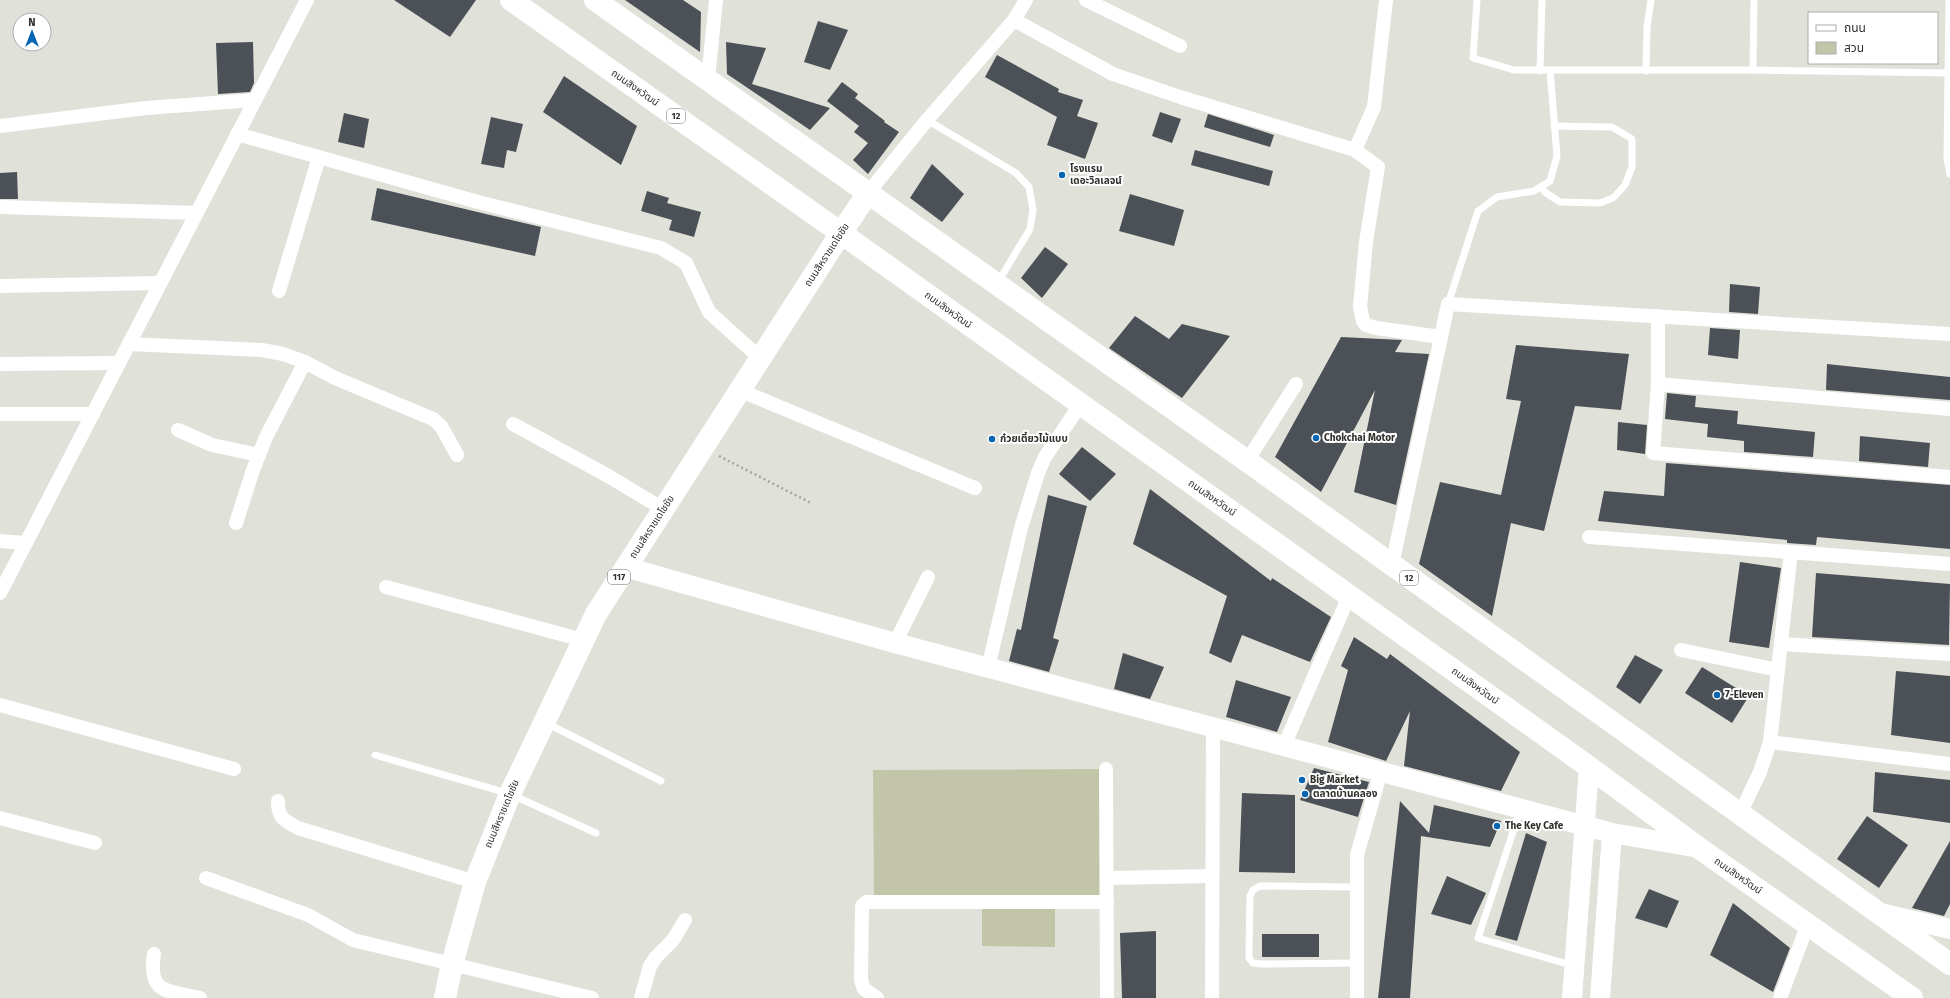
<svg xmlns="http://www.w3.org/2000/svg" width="1950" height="998" font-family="'Fira Sans','Noto Sans Thai',sans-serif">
<rect width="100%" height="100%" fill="#e0e1d8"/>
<polygon fill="#c3c5a9" points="1106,769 1107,902 1055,902 1055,947 982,946 982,902 874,901 873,770"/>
<g fill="#4c5157">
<polygon points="394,0 476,0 450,37"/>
<polygon points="625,0 683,0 701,12 700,52"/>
<polygon points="818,21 848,30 830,70 804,62"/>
<polygon points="253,42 254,83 250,92 218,94 216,43"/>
<polygon points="726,42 766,48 752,84 830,108 810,130 727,74"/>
<polygon points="997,55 1059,89 1058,92 1083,100 1077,116 1098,123 1085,159 1047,145 1057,117 985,77"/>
<polygon points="564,76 637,126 621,165 543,112"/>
<polygon points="842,82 858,94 855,98 885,121 884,122 899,132 868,174 853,160 868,143 854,132 859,126 827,101"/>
<polygon points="1160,112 1181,119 1172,143 1152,136"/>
<polygon points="344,113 369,119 364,148 338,142"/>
<polygon points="1208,114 1274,135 1270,147 1204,127"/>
<polygon points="491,117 523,124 516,152 507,150 504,168 481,164"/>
<polygon points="1195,150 1273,171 1269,186 1191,165"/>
<polygon points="932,164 964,194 942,222 910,198"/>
<polygon points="17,172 18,199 0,199 0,173"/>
<polygon points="377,188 541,227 535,256 371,220"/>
<polygon points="647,191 669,198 667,203 701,212 694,237 669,230 672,220 641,211"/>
<polygon points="1130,194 1184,210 1174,246 1119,231"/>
<polygon points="1045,247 1068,264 1042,298 1021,278"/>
<polygon points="1730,284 1760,287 1758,314 1729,312"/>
<polygon points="1135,316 1169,339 1182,324 1230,336 1182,398 1109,348"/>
<polygon points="1710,328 1740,330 1738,359 1708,355"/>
<polygon points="1341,337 1402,340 1395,352 1429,354 1396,505 1354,492 1375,390 1321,492 1275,457"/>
<polygon points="1516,345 1629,354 1621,410 1575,406 1544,531 1511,523 1492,616 1419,564 1440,482 1501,495 1521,401 1506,399"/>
<polygon points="1827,364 1950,377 1950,400 1826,390"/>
<polygon points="1667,393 1696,396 1695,407 1738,411 1737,424 1815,432 1813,457 1744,452 1744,441 1707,437 1708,424 1665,419"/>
<polygon points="1618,422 1647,425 1645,454 1617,450"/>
<polygon points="1860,436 1930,443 1928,467 1859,461"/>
<polygon points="1082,447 1116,474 1090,501 1059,474"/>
<polygon points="1666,463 1950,485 1950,549 1817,537 1816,545 1787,543 1787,540 1598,521 1604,491 1664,496"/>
<polygon points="1150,489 1271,581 1272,578 1331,617 1310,662 1242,635 1231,663 1209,653 1227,596 1133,544"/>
<polygon points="1048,495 1087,506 1053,638 1059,640 1049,672 1009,661 1017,629 1021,630"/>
<polygon points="1740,562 1781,568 1769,648 1729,642"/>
<polygon points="1816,573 1950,584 1949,645 1812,637"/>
<polygon points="1354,637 1387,659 1390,654 1520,752 1501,791 1404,766 1410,711 1386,761 1328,742 1348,670 1341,666"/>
<polygon points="1123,653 1164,667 1150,699 1114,689"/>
<polygon points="1635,655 1663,670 1640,704 1616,687"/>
<polygon points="1702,667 1749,696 1732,723 1685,693"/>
<polygon points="1896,671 1950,676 1950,743 1891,735"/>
<polygon points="1236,680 1291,697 1277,732 1226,717"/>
<polygon points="1314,768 1369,782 1358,817 1300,800"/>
<polygon points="1875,772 1950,780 1950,823 1873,812"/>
<polygon points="1242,793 1295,795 1295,873 1239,872"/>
<polygon points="1400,801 1429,833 1434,805 1501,821 1490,847 1421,836 1410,998 1378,998"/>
<polygon points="1867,816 1908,845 1879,888 1837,859"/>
<polygon points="1526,833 1547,842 1517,941 1495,935"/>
<polygon points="1950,841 1950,904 1944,916 1912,908"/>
<polygon points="1447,876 1486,893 1471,925 1431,914"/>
<polygon points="1649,889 1679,901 1667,928 1635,918"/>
<polygon points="1733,903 1790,948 1773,992 1710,955"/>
<polygon points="1156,931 1156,998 1122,998 1120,933"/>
<rect x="1262" y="934" width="57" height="23"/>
</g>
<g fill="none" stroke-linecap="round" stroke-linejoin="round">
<polyline stroke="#a6a7a0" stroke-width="2.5" stroke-dasharray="2 3" stroke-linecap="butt" points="719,456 811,503"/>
<g stroke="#fff" stroke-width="7">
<polyline points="1477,0 1473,58 1514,70 1753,70 1950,73"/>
<polyline points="1949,0 1947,159 1950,174"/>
<polyline points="1753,70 1754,0"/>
<polyline points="1540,71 1542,0"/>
<polyline points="1646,71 1647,27 1651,0"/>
<polyline points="927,120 1016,173 1029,187 1033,210 1030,229 998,282"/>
<polyline points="1541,187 1546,193 1560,202 1600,203 1613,198 1625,185 1632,167 1632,139 1612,127 1554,126"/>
<polyline points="1448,304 1478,211 1497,197 1534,191 1550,181 1557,156 1550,70"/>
<polyline points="546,723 661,781"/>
<polyline points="375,755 510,794 596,833"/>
<polyline points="1520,811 1478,938 1574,966"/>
<polyline points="1356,887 1260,886 1253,890 1250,896 1249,950 1249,958 1253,963 1261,964 1356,963"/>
</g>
<g stroke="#fff" stroke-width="14">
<polyline points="1086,0 1180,46"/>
<polyline points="1014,20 1113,74 1180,97 1355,150 1378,167 1366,242 1360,307 1363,321 1366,325 1376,328 1441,337 1392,565"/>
<polyline points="708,79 716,0"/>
<polyline points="0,126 146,108 255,100"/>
<polyline points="237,134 478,202 661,248 686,263 709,312 760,358"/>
<polyline points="1355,150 1374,107 1386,0"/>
<polyline points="868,193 927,120 1014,20 1026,0"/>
<polyline points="0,207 197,213"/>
<polyline points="0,286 160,283"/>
<polyline points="279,291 319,157"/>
<polyline points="1658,316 1658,384 1653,453 1950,477"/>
<polyline points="1441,337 1448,304 1950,334"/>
<polyline points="129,344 262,350 283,354 305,362 335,378 433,419 441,426 457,455"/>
<polyline points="0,364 119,363"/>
<polyline points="1658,384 1950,409"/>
<polyline points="739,390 975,488"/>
<polyline points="0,414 93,414"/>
<polyline points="513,424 610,477 663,509"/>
<polyline points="178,430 212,445 259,455"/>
<polyline points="1247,461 1296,384"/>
<polyline points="236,523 253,470 266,437 305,362"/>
<polyline points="1589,537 1950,564"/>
<polyline points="0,541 26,543"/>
<polyline points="386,587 583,640"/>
<polyline points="0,593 307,0"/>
<polyline points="895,643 928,577"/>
<polyline points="1781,644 1950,654"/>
<polyline points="1681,650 1778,670"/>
<polyline points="988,668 1021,528 1038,473 1045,457 1080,405"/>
<polyline points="0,705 234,769"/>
<polyline points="1770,742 1950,764"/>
<polyline points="1284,746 1349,596"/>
<polyline points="1106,769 1107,998"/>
<path d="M278,801c0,17 5,19 20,27l177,54"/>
<polyline points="1740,814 1760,772 1770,742 1791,552"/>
<polyline points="0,818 95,843"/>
<polyline points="206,878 308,915 353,940 592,998"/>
<polyline points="1107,878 1212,876"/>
<path d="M154,954c-6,41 13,36 46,44"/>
<polyline points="641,998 650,966 656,957 673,940 685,920"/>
<polyline points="877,998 864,989 861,980 862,906 866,902 1107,902"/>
<polyline points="1212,998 1213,727"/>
<polyline points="1357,998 1357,855 1381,771"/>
<polyline points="1780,998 1808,924"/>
</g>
<g stroke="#fff" stroke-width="20">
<polyline points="625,567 895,643 1612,833 1699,848"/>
<polyline points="1880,913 1950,929"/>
<polyline points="1572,998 1589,767"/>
<polyline points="1600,998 1612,833"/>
</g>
<g stroke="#fff" stroke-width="22">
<polyline points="511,0 841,233 1589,767 1699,848 1912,998"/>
<polyline points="595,0 1247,461 1950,964"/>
<polyline points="445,998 452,964 475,882 510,794 596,614 841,233 868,193"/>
</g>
</g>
<g fill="#0765b2" stroke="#fff" stroke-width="1.5">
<circle cx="1062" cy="175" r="4"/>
<circle cx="1316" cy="438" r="4"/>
<circle cx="992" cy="439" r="4"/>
<circle cx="1717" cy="695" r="4"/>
<circle cx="1302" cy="780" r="4"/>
<circle cx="1305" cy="794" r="4"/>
<circle cx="1497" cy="826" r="4"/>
</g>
<g text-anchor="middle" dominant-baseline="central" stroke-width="4" stroke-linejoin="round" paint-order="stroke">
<g fill="#fff" stroke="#6d6d6b" stroke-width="1">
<rect x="667" y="109" width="18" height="14" rx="3"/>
<rect x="608" y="570" width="22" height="14" rx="3"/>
<rect x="1400" y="571" width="18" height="14" rx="3"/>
</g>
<g font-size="9" font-weight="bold" fill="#2f2f2c">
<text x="676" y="116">12</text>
<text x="619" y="577">117</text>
<text x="1409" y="578">12</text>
</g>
<g font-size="10" fill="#2f2f2c" stroke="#fff">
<text transform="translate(635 88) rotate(35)">ถนนสิงหวัฒน์</text>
<text transform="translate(827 255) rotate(-57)">ถนนสีหราชเดโชชัย</text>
<text transform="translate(948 310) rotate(36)">ถนนสิงหวัฒน์</text>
<text transform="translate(1212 498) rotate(35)">ถนนสิงหวัฒน์</text>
<text transform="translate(652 527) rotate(-57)">ถนนสีหราชเดโชชัย</text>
<text transform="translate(1475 686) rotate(36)">ถนนสิงหวัฒน์</text>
<text transform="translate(502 814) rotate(-67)">ถนนสีหราชเดโชชัย</text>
<text transform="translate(1738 876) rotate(35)">ถนนสิงหวัฒน์</text>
</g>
<g font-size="10" font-weight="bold" fill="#2f2f2c" stroke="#fff" text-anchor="start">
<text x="1070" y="169">โรงแรม<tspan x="1070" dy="12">เดอะวิลเลจน์</tspan></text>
<text x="1324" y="438">Chokchai Motor</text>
<text x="1000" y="439">ก๋วยเตี๋ยวไม้แบบ</text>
<text x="1725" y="695">7-Eleven</text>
<text x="1310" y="780">Big Market</text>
<text x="1313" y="794">ตลาดบ้านคลอง</text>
<text x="1505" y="826">The Key Cafe</text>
</g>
</g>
<rect x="1808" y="12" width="130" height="52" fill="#ffffff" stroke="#acacab"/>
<rect x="1816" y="25" width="20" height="6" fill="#ffffff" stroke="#acacab"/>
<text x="1844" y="32" font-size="12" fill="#2f2f2c">ถนน</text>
<rect x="1816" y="42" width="20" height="12" fill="#c3c5a9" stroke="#acacab"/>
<text x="1844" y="52" font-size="12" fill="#2f2f2c">สวน</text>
<g transform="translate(32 32)"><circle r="19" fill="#ffffff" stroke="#acacab"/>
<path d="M0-3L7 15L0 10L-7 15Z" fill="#0765b2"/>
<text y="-6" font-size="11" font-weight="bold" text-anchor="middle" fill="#2f2f2c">N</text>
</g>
</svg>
